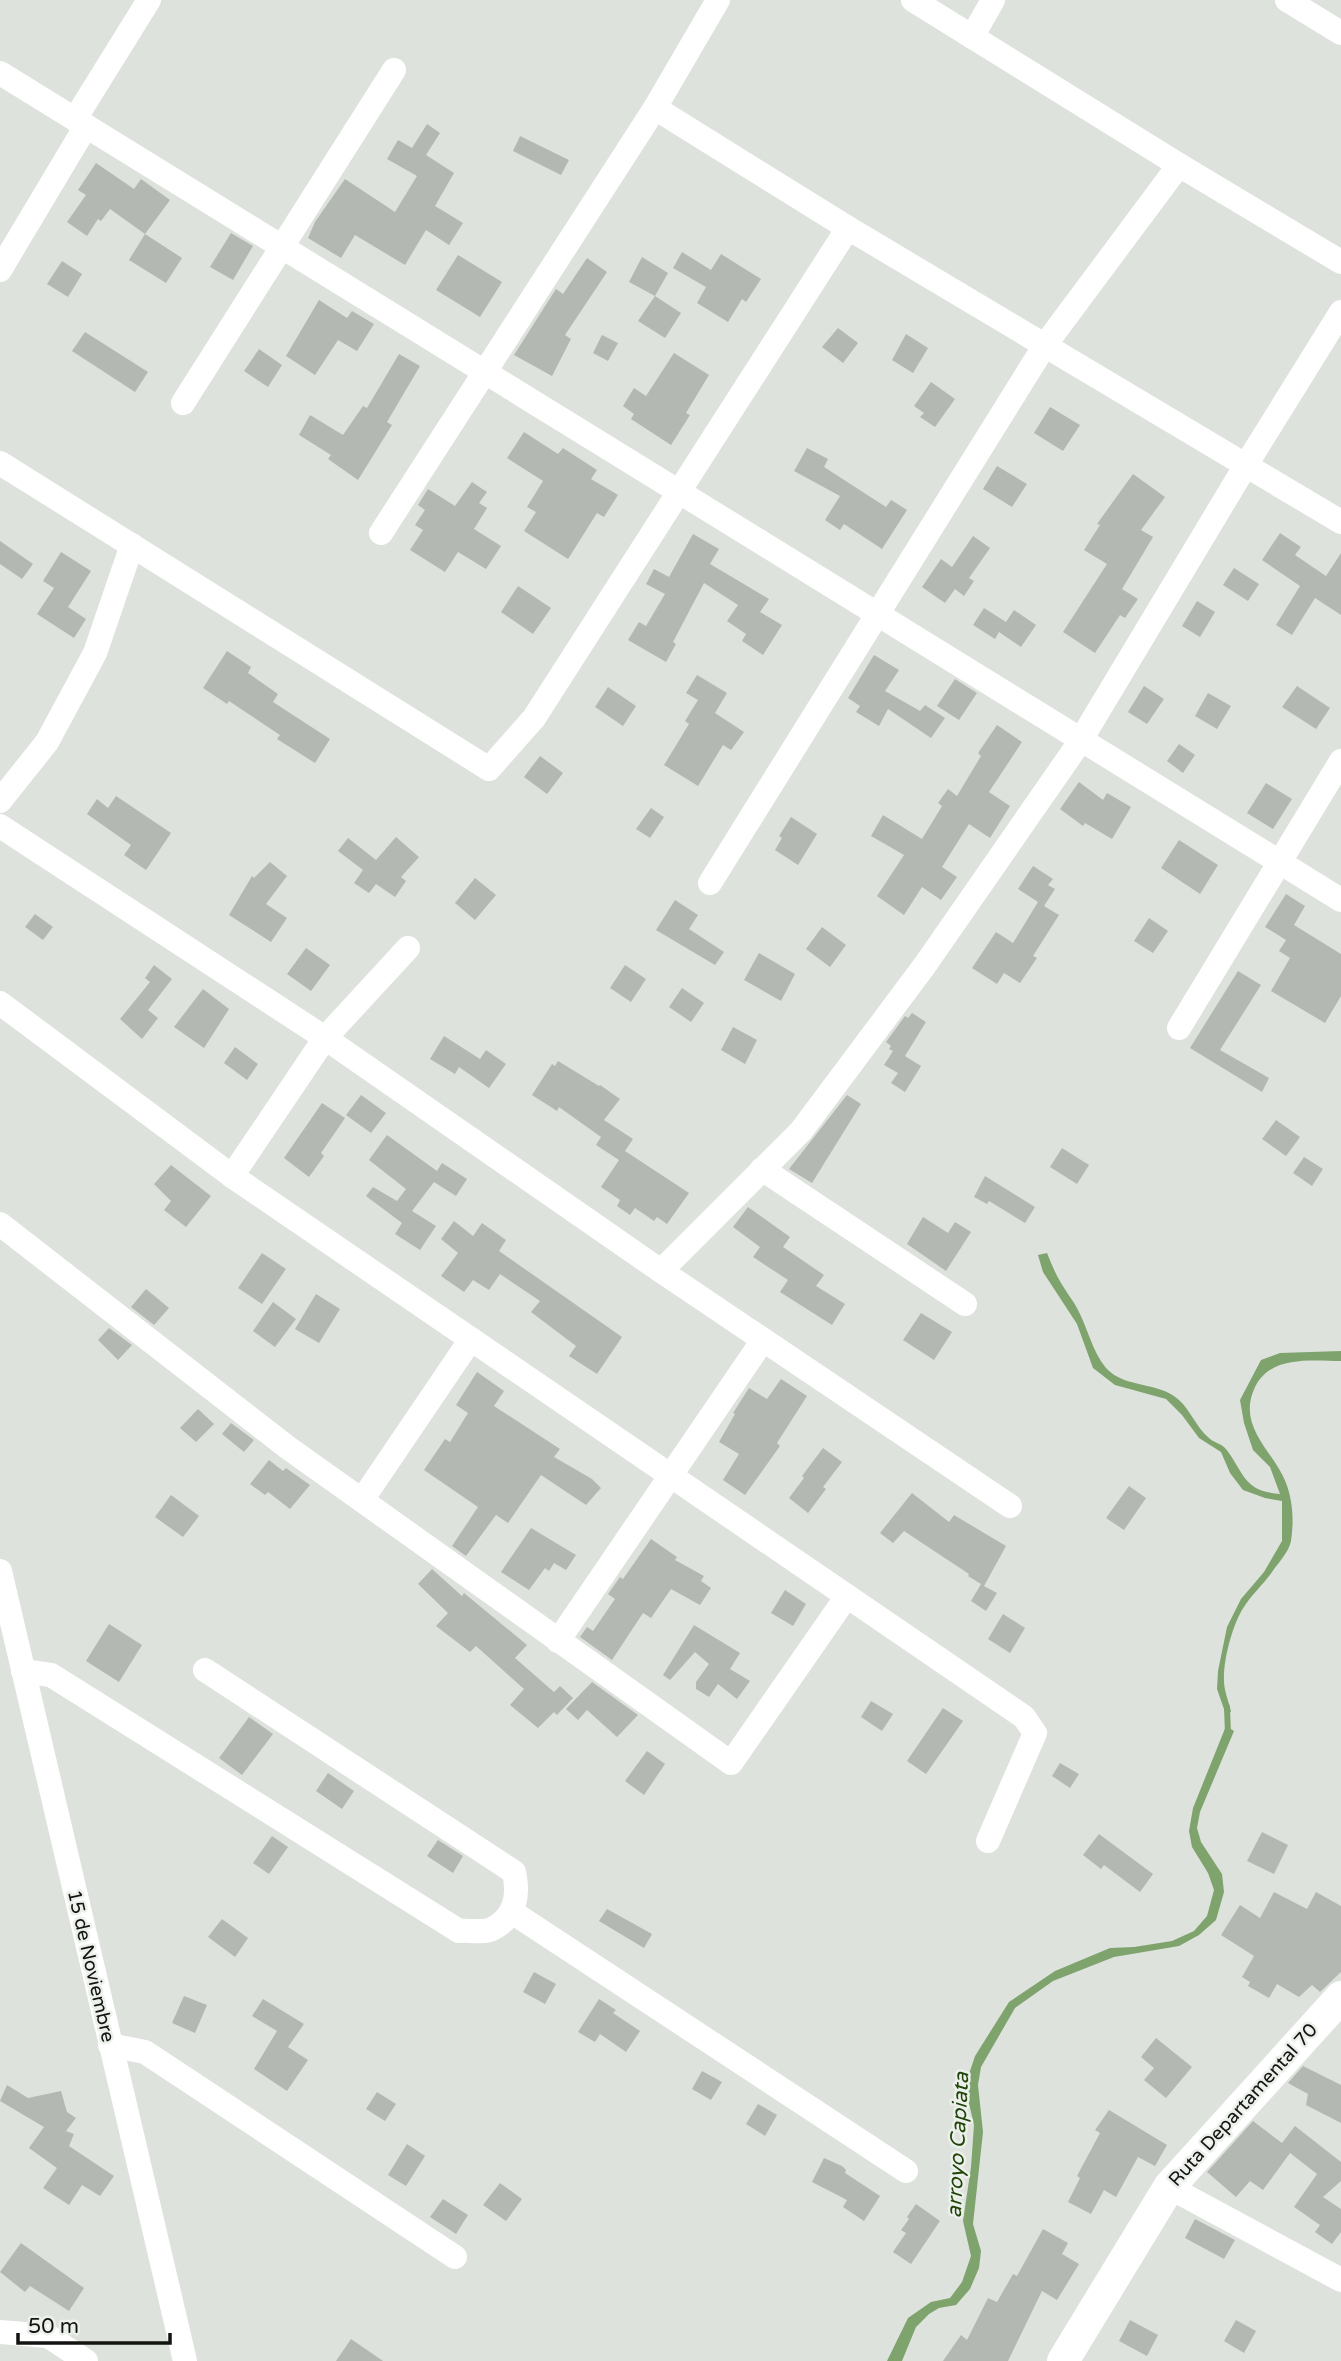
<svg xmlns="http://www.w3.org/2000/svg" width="1341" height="2361" font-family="'Varela Round',sans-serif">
<rect width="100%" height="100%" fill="#dee2dd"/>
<g fill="#7ea36d">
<path d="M1047,1253c4,10 8,20 14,30 5,9 12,17 17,27 10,19 14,41 28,58 19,21 53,13 73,32 12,11 17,27 30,38 5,5 12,5 17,11 19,25 17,42 54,45l-10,-27 -17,-17 -9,-27 -4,-23 21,-40 19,-7 61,-2v10c-30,0 -70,-6 -86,26 -19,40 19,64 31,96 7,18 8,39 5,58 -2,11 -13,22 -19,31 -9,13 -22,24 -30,38 -10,17 -19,51 -18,71 0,10 5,21 7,31h-6l-8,-23 1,-18 9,-44 14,-28 23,-27 18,-31v-40l-17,-3 -22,-8 -13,-17 -9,-21 -22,-14 -17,-23 -16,-16 -51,-14 -22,-17 -16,-44 -34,-52 -5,-17z"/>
<polygon points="1226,1726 1234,1731 1200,1812 1197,1828 1201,1842 1222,1874 1224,1892 1216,1920 1199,1935 1179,1946 1114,1957 1053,1981 1015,2008 981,2067 978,2085 983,2132 973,2224 981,2251 979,2268 970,2289 956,2305 939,2308 929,2314 916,2327 902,2361 887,2361 908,2318 931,2302 950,2298 962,2282 971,2256 963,2221 971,2167 974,2125 968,2099 968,2077 975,2056 1009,2002 1055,1971 1110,1948 1134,1947 1172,1941 1194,1931 1207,1916 1214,1890 1208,1873 1192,1847 1189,1831 1193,1808"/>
</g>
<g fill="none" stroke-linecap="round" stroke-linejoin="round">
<polyline stroke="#7ea36d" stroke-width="6" points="1227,1707 1228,1734"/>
</g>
<g fill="#b4b8b3">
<polygon points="427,124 440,133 426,155 454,173 435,206 463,223 449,245 426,230 405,265 355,235 341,258 308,238 315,222 345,179 395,212 417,176 387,159 398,140 412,148"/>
<polygon points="520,136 569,160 561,175 513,151"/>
<polygon points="96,163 134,189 141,179 170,200 145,234 110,209 101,221 98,219 87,236 67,222 86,195 78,190"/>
<polygon points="231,233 253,246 233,280 210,267"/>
<polygon points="145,234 182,258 166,283 129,260"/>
<polygon points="682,252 711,270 721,254 761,279 746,302 742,299 728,322 697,303 706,287 673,268"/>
<polygon points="458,255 502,282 480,317 436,290"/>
<polygon points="642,257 668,273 655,296 629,282"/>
<polygon points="587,258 607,272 565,335 571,339 552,376 514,355 556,289 563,294"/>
<polygon points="62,261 82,274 68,297 47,284"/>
<polygon points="655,296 681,313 665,338 638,321"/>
<polygon points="319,300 347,318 352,311 374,324 357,351 338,340 315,375 286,356"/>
<polygon points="838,328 858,343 843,363 822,347"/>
<polygon points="85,332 148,372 135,392 72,351"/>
<polygon points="906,334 928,348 913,373 892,360"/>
<polygon points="602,335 618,343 608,361 593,353"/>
<polygon points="259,349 282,365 268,387 244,371"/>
<polygon points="674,353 709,375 686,413 690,415 671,445 631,419 634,414 623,406 634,388 646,396"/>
<polygon points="399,354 420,366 387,422 392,425 358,480 328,459 331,455 299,435 310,415 343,435 363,406 367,408"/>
<polygon points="931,382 955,399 935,427 920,417 924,413 914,406"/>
<polygon points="1050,407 1080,425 1063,451 1034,433"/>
<polygon points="524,432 558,454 563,448 597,470 591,479 618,495 604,517 597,513 568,559 524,531 536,512 527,507 543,481 507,458"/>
<polygon points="807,448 828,459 824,467 886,507 891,500 907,510 882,549 844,524 840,530 825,520 840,496 794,471"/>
<polygon points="997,466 1027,484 1012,507 983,489"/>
<polygon points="1133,474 1165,497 1141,530 1153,537 1122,589 1138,599 1125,618 1120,615 1095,653 1063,632 1107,564 1084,550 1100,525 1097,524"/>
<polygon points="472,482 487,492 479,503 487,508 474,529 501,546 486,569 458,552 445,572 410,550 423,530 415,525 425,510 418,505 428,489 455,506"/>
<polygon points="1280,533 1301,547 1295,555 1326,576 1341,553 1341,615 1315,598 1292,635 1276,625 1300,586 1262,560"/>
<polygon points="693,534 719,549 710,564 769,599 760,612 782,625 763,655 742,641 746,634 727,621 738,605 704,583 673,642 676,644 666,662 628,640 639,622 646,626 665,594 646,584 654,569 669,577"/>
<polygon points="973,536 990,548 969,578 974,581 964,596 955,589 945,603 922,587 941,559 952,567"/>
<polygon points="0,541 33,564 22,579 0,564"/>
<polygon points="61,552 91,571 68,607 86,619 74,638 37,614 54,588 43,581"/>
<polygon points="1234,568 1259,584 1248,601 1223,585"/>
<polygon points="518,586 551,608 533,634 501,612"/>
<polygon points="1197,601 1215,612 1200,637 1182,626"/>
<polygon points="984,608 1006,622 1014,610 1036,625 1021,647 999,632 995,639 973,625"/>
<polygon points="227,651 251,667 248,673 278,694 273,702 330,739 315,763 277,739 280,735 229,701 227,704 203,688"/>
<polygon points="874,655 899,670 885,691 920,711 925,705 945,718 931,738 888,709 879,726 856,712 860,706 848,698"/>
<polygon points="697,675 727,693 715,713 744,732 731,750 723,745 698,786 664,765 689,724 685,721 698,700 686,693"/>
<polygon points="955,679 977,693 959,720 937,706"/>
<polygon points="1144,686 1164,699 1147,724 1128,712"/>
<polygon points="1297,686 1330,708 1316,729 1282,707"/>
<polygon points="608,687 636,706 623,726 595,707"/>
<polygon points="1208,693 1231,706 1217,729 1195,716"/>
<polygon points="997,725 1022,742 989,792 1010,806 990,838 969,824 942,867 957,877 941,900 922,887 904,915 877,896 904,855 871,836 883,815 922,839 942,806 938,803 948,789 957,796 981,756 978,753"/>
<polygon points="1179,744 1195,755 1183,773 1167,761"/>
<polygon points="540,756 563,773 547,794 524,777"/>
<polygon points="1079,782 1103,800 1107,793 1131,807 1112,839 1085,823 1083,826 1060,809"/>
<polygon points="1266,783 1292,799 1273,829 1247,813"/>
<polygon points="116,796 171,833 146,870 124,855 131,845 87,814 97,799 108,808"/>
<polygon points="651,808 664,817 650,838 636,829"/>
<polygon points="791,817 817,834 798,865 775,850 782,838 779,836"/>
<polygon points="396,837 419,857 401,877 406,881 395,897 376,884 369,893 354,883 363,870 338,851 348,838 376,860"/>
<polygon points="1179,840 1218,865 1200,894 1161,868"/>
<polygon points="270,862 287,876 266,904 287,918 271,942 229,915 252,876 254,878"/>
<polygon points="1033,866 1053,879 1048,885 1055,889 1044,906 1059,915 1033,956 1037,958 1020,983 1004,973 997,984 972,968 996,932 1013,943 1038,902 1018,889"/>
<polygon points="475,878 496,895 475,920 455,903"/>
<polygon points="1286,894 1305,906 1294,925 1341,954 1341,996 1325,1023 1271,991 1290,958 1279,951 1286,940 1265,927"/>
<polygon points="675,900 698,915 689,929 724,952 715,965 656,930"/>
<polygon points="35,914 53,927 43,940 25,927"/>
<polygon points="1149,918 1168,931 1153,953 1134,941"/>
<polygon points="822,927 846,945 830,967 806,949"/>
<polygon points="306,948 330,965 311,991 287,974"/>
<polygon points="759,953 795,974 781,1001 744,980"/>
<polygon points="154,965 172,979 148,1010 158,1018 142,1039 120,1019 150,982 145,978"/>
<polygon points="625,965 646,979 631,1002 610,988"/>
<polygon points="1238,971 1261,985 1220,1050 1269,1078 1262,1092 1190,1048"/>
<polygon points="682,988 704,1003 691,1022 669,1007"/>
<polygon points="203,989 229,1009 204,1048 174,1027"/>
<polygon points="912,1013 926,1022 905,1056 921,1066 905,1092 891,1083 898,1073 884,1065 893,1051 889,1049 891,1046 886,1042 905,1016 908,1018"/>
<polygon points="733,1027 757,1040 745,1064 721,1050"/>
<polygon points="444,1036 480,1059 486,1050 506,1064 489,1088 459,1067 455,1074 430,1059"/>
<polygon points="235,1047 258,1064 247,1080 224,1063"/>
<polygon points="558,1061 599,1086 600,1085 620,1099 604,1120 633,1139 625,1151 689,1193 667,1224 657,1217 654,1221 635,1208 630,1215 617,1206 620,1200 601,1187 619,1160 596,1145 601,1137 559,1107 557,1111 532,1095 552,1064 555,1066"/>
<polygon points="361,1095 386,1113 371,1133 346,1115"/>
<polygon points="847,1095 861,1104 812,1183 789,1169"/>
<polygon points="322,1103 345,1118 321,1153 324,1156 309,1177 284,1158"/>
<polygon points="1276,1120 1300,1137 1286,1156 1262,1139"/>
<polygon points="387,1135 437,1171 442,1163 467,1179 456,1196 434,1182 412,1211 436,1226 420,1250 395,1234 402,1223 366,1196 373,1187 397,1201 406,1189 369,1160"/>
<polygon points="1062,1148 1089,1165 1077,1184 1050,1167"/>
<polygon points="1304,1157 1323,1169 1312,1186 1293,1173"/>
<polygon points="171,1165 211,1196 186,1227 164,1210 171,1201 154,1184"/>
<polygon points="985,1176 1035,1207 1025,1223 989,1201 987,1204 974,1197"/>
<polygon points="748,1207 790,1237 783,1247 824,1275 816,1286 845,1304 832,1325 780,1292 788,1280 753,1257 760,1247 733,1227"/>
<polygon points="923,1217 948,1233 955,1222 971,1232 946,1271 907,1244"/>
<polygon points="454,1221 473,1236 482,1223 506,1240 499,1251 622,1337 597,1374 569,1356 576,1346 531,1312 540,1301 500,1274 489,1290 473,1280 464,1292 441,1276 458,1253 441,1239"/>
<polygon points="262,1253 286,1269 262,1304 238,1288"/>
<polygon points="146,1289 169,1308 154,1325 131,1307"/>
<polygon points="316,1294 340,1309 319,1343 295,1329"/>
<polygon points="273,1302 296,1319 275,1347 253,1331"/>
<polygon points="921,1313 952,1332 934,1360 903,1340"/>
<polygon points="109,1328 132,1345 118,1360 98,1340"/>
<polygon points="477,1372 504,1391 494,1406 560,1449 554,1457 592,1479 601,1488 586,1505 541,1475 508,1523 496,1515 466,1556 452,1546 478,1507 424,1470 445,1439 450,1442 468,1413 456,1405"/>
<polygon points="781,1379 807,1396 777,1443 780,1446 745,1495 723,1480 739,1454 719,1442 735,1414 733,1413 749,1388 767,1399"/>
<polygon points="198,1409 214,1424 196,1442 180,1428"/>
<polygon points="231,1423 254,1440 244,1452 222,1434"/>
<polygon points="823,1448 842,1462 823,1487 826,1489 808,1513 789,1498 804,1478 802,1476"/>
<polygon points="269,1460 283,1471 286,1468 310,1485 290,1509 268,1492 265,1495 250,1484"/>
<polygon points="1129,1486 1146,1498 1124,1530 1106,1518"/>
<polygon points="912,1493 949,1522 954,1515 1006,1546 984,1586 997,1593 986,1611 971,1601 981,1584 968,1576 969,1574 904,1531 893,1543 880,1533"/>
<polygon points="171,1495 199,1516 183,1537 155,1517"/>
<polygon points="531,1528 576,1555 566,1570 554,1563 549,1571 545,1568 529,1590 501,1572"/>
<polygon points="651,1539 677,1557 675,1560 704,1576 701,1581 711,1588 700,1605 671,1589 651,1618 643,1613 612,1660 580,1637 587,1627 593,1631 615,1599 608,1594 620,1577 623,1579"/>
<polygon points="432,1569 462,1596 464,1593 527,1645 515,1658 554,1692 560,1686 573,1698 557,1715 554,1712 538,1728 510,1705 524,1689 476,1646 470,1652 436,1626 448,1613 418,1584"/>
<polygon points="785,1590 806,1604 793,1626 771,1613"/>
<polygon points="1003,1614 1025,1628 1010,1653 988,1639"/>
<polygon points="109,1624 142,1645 119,1682 86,1661"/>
<polygon points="694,1625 740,1653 730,1669 750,1681 737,1699 718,1684 709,1697 696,1689 696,1682 709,1664 695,1652 670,1680 663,1675"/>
<polygon points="592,1682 638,1715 617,1737 587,1710 578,1720 566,1709"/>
<polygon points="871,1701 893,1714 882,1731 861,1717"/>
<polygon points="943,1708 963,1721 926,1774 907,1761"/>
<polygon points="249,1717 273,1734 242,1775 219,1758"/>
<polygon points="647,1751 665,1764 644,1795 625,1781"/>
<polygon points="1060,1763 1079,1774 1070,1788 1052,1776"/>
<polygon points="328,1773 354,1791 342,1809 316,1791"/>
<polygon points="1262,1832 1288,1845 1274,1874 1247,1861"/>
<polygon points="1099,1834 1153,1874 1140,1892 1104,1865 1101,1869 1083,1855"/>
<polygon points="272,1836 288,1847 269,1874 253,1863"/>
<polygon points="438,1840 463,1856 453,1873 427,1856"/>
<polygon points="1274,1892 1307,1909 1316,1892 1341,1906 1341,1972 1320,1992 1312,1985 1299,1997 1277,1984 1269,1998 1248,1986 1250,1982 1242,1977 1254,1956 1221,1935 1240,1905 1260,1918"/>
<polygon points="607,1909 652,1934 644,1948 599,1921"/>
<polygon points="222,1919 248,1938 235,1957 208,1937"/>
<polygon points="534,1972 556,1984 545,2004 523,1992"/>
<polygon points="184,1996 207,2005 195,2033 172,2023"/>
<polygon points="263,1999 304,2024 288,2047 308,2060 287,2091 254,2069 277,2031 252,2016"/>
<polygon points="599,1999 616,2010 613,2013 640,2031 626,2052 600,2034 595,2042 578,2032"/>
<polygon points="1156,2038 1192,2067 1166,2098 1144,2080 1154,2068 1141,2057"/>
<polygon points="1303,2066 1341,2085 1341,2123 1306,2105 1308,2094 1288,2083"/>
<polygon points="702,2071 722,2082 711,2100 692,2089"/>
<polygon points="7,2085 28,2098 61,2091 67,2112 76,2118 66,2131 74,2134 69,2146 114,2176 100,2196 82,2185 69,2205 43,2188 57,2168 29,2148 44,2127 0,2101"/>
<polygon points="377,2092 396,2104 385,2121 366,2109"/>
<polygon points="758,2104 777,2115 765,2136 746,2124"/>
<polygon points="1109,2110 1167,2145 1155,2166 1138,2157 1116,2197 1104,2190 1091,2214 1068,2202 1080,2178 1077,2176 1100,2133 1095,2130"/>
<polygon points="1253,2121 1282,2143 1295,2126 1341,2162 1341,2181 1323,2197 1341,2209 1341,2232 1332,2244 1315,2232 1320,2225 1294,2207 1317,2174 1290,2153 1263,2190 1250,2181 1236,2197 1207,2172"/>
<polygon points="407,2144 425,2156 406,2186 388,2175"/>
<polygon points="824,2158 842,2166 846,2170 845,2173 880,2196 864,2221 843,2207 847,2200 812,2182"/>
<polygon points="500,2183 522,2199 506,2221 483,2205"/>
<polygon points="443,2199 468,2215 456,2234 430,2217"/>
<polygon points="916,2204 940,2221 911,2264 893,2252 906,2233 901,2230 909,2219 907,2217"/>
<polygon points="1195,2219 1235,2240 1224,2259 1185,2238"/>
<polygon points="1043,2229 1068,2243 1062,2254 1079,2264 1057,2300 1042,2291 1008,2361 943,2361 961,2335 967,2340 988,2298 997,2302 1013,2274 1017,2276"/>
<polygon points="21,2243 84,2288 69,2311 30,2286 25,2292 0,2272"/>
<polygon points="1130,2320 1158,2335 1147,2356 1119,2341"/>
<polygon points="1236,2320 1256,2331 1244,2353 1224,2341"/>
<polygon points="351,2339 383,2361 336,2361"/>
</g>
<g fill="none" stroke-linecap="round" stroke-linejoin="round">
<g stroke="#fff" stroke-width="24">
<polyline points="913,0 1179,165 1341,262"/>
<polyline points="1287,0 1341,33"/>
<polyline points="972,37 993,0"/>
<polyline points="0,73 1341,900"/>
<polyline points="655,108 848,228 1341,522"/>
<polyline points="75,119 149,0"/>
<polyline points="0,270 86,126"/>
<polyline points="183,403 394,70"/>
<polyline points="0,463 489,769 534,718 848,228"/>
<polyline points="381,533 655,108 718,0"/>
<polyline points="0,801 47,742 95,653 132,545"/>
<polyline points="0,826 325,1038 661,1271 1010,1506"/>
<polyline points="710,883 1045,345 1179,165"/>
<polyline points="0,1003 232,1176 1024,1717 1035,1733 988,1841"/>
<polyline points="1179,1028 1341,761"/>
<polyline points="762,1169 965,1304"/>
<polyline points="232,1176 325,1038 408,948"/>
<polyline points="0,1224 287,1447 731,1763 847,1596"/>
<polyline points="661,1271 801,1131 925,965 1079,743 1246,465 1341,312"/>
<polyline points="362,1500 471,1339"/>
<polyline points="0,1571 185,2361"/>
<polyline points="558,1641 763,1340"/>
<path d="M23,1671l28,4 408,256c10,-1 25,2 33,-2 24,-12 27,-34 22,-57l-309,-202"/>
<polyline points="512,1912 906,2171"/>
<polyline points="110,2045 145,2052 455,2257"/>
<polyline points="1169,2187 1341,2280"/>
<polyline points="0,2332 48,2336 86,2361"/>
</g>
<polyline stroke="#fff" stroke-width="32" points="1063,2361 1169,2187 1341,1997"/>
</g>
<g text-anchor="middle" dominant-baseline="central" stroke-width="5" stroke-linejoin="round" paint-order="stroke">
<g font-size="19" fill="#131412" stroke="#ecf0ea">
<text transform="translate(91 1966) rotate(77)">15 de Noviembre</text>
<text transform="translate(1243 2105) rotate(-48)">Ruta Departamental 70</text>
</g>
<g font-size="21" font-style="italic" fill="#204409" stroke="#ecf0ea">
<text transform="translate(958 2145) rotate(-87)">arroyo Capiata</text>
</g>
</g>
<path d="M18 2333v10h152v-10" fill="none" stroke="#131412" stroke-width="3.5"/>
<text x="28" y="2333" font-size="21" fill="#131412" stroke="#ecf0ea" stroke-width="5" paint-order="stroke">50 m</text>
</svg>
